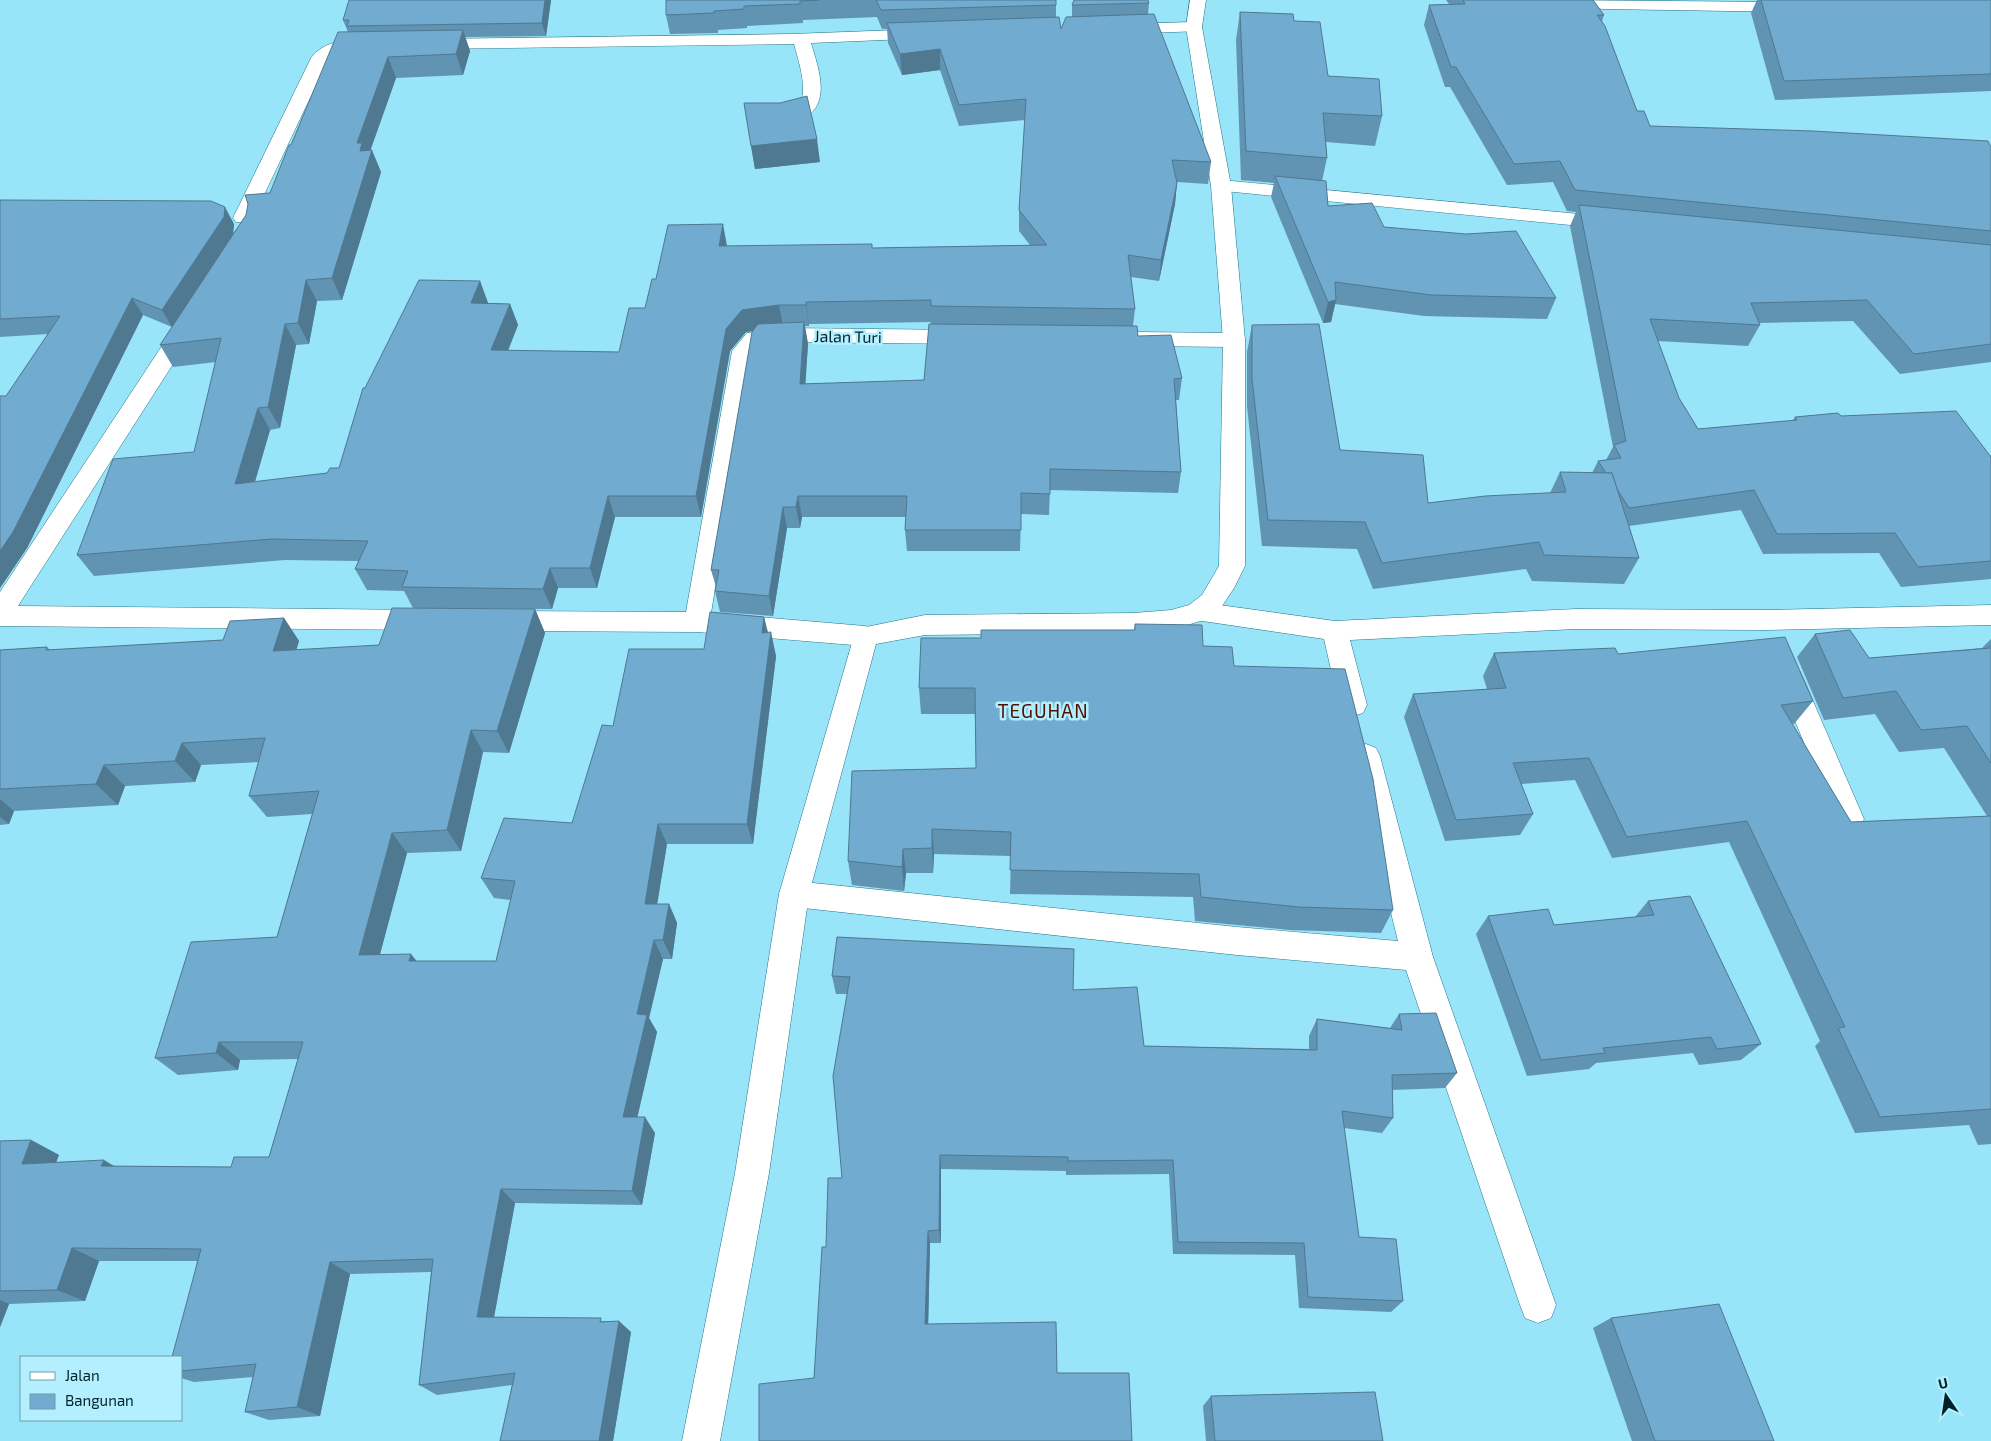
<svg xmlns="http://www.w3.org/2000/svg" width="1991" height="1441" font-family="'Exo 2',sans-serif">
<rect width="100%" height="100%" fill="#98e4f8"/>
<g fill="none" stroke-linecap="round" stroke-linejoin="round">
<defs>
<g id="street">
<polygon points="1550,0 1791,2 1797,3 1799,7 1797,11 1791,12 1604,9 1558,5 1552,4"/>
<polygon points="1194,22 1200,23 1202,27 1200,31 1123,34 1117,33 1114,29 1117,25 1123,24"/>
<path d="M925,29l6,1 3,4 -3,4 -120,5c7,24 21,60 -7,75 -10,5 -24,7 -34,4l-3,-4 3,-4c8,-2 18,-1 26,-6 15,-11 2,-49 -2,-64l-364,5 -6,-1 -3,-4 3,-4 6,-1 362,-5z"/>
<path d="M361,40l12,1 3,4 -3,4c-16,4 -32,-2 -45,11l-75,158 -3,4h-14l-3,-4 78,-160c12,-16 31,-18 50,-18z"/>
<polygon points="1221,180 1611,217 1618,219 1621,223 1618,227 1611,229 1214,190 1211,186 1214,182"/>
<polygon points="187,318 195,320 198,325 18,606 426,610 435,613 439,620 435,627 426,630 0,626 0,592 179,320"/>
<polygon points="783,328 965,330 973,332 976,337 973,342 965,344 783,342 761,344 754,353 711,613 865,626 874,629 878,636 874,643 865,646 697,632 501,631 492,628 488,621 492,614 501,611 686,612 732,351 747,333"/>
<polygon points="1136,332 1234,333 1242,335 1245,340 1242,345 1234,347 1136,346 1128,344 1125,339 1128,334"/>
<polygon points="1198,602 1335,621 1576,609 1766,610 1991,605 1991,625 1766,630 1576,629 1350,640 1367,705 1363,713 1353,716 1343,713 1339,705 1324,639 1189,619 1185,612 1189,605"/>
<polygon points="1790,667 1799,670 1803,678 1864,819 1860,828 1850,831 1840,828 1836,819 1777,678 1781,670"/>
<polygon points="1366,744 1376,748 1380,756 1433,957 1556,1305 1551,1318 1538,1323 1525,1318 1520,1305 1406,970 1237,955 794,907 783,903 779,894 783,885 794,881 1237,927 1398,941 1352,756 1356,748"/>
</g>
<polygon id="secondary" points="1190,0 1206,0 1202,27 1231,186 1245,340 1245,566 1234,588 1220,609 1207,619 1171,630 1134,633 925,635 876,644 809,894 769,1173 720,1441 682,1441 735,1173 779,894 856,629 925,615 1134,613 1171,610 1189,605 1202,595 1219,566 1223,340 1211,186 1186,27"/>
</defs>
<use href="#street" stroke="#247486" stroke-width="1"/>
<use href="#secondary" stroke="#247486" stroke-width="1"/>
<use href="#street" fill="#fff" fill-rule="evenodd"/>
<use href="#secondary" fill="#fff" fill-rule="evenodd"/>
</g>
<g fill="#6193b2" fill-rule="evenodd">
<path d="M349,0h202l-5,36 -81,1 5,14 -7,24 -67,3 -26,73 11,21 -39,128 -25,1 -8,43 -13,1 -16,83 -10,2 -15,52 72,-9 12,-5 26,-80 115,-107 8,22 22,1 8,21 -10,26 111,1 26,-44 11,-29 71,-33 145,2 158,-3 -11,-14v-21l6,-90 -66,6 -19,-56 -38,5 -14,-32 -1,-14h-5l-5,-12 -74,3v3l-56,3v2l-29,2v3l-48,1 -4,-19v-15h390v17l5,12 11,-12v-12l77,-2 -1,11 63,148 -3,22 -31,-2 -2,22 -16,77 -28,-4 4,32 -2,17 5,10 44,42 -3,22h-3l5,72 -3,21 -128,-3 -1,25 -28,-1 -1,37h-113l-2,-21 1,-13h-104l-2,11h-13l-14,88 -53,-4 -5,-21 1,-4 -5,-17 42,-239 -7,1 -16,19 -29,166h-86l-18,71h-39l-6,21 -139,-1 -9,-17 -37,-1 -12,-21 3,-8 -73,-1 -191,16 -17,-21 117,-103 22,-90 -43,5 -13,-22 12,-18 -29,-12 -116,233 -27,40v-192h6l42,-62 -48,3v-137l234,24 -1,9 37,-40 21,-48 57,-113 -5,-12zM931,322l-7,58 -119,4 3,-40 -3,-18h4v-2z"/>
<polygon points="1446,0 1593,0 1604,15 1602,21 1637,111 1650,126 1991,147 1991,362 1900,374 1853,321 1759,323 1760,325 1748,346 1658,341 1679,398 1698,429 1792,421 1795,417 1841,416 1991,457 1991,579 1901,587 1879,553 1763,554 1741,510 1629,526 1639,558 1624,584 1532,581 1526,569 1373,589 1357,549 1262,546 1247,406 1247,352 1252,325 1340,450 1428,503 1550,493 1560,472 1592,473 1598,461 1606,460 1613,447 1570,226 1576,212 1567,211 1553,182 1507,185 1450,87 1445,87 1424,25 1429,5 1449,4"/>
<polygon points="1757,0 1991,0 1991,91 1775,100 1751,13"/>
<polygon points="1240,12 1294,21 1328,76 1382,116 1375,146 1326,142 1327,158 1322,181 1328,206 1384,227 1556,298 1547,319 1424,316 1335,304 1331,322 1323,323 1271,197 1274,183 1241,180 1236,40"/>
<polygon points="744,103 820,162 755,169"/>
<polygon points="535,609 545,633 509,753 483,752 461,851 407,853 380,954 417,961 496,961 511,900 494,898 481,878 572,823 613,726 704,649 764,617 768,632 776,656 753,844 667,844 657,904 669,904 677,923 672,959 663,959 649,1018 657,1032 637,1117 655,1133 642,1205 515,1203 494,1317 605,1321 631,1332 613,1441 500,1441 512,1385 437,1395 419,1385 431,1272 350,1274 320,1416 269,1420 245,1412 253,1377 194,1382 181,1378 181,1357 197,1261 99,1261 85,1301 9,1304 0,1327 0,1141 31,1140 59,1155 56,1162 115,1166 231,1167 269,1157 298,1059 240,1060 238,1070 178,1075 155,1058 277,937 312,814 267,817 249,796 259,762 201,765 195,782 125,786 118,805 14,811 9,824 0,825 0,650 47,647 50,650 223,640 284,618 299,641 296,650 379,645"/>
<polygon points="1135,624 1203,646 1234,666 1393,910 1381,933 1290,930 1195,921 1193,897 1010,894 1011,856 934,854 933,873 906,873 904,891 852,885 848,861 976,768 975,714 921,714 919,688 981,638 1134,630"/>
<polygon points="1815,634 1869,658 1982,648 1991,639 1991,1144 1978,1145 1969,1125 1855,1133 1815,1046 1820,1041 1729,842 1612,858 1575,780 1521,784 1533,814 1520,835 1445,841 1404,717 1413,694 1487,689 1483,676 1494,653 1618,654 1813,701 1794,724 1792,724 1851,822 1987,816 1944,748 1899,752 1875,714 1824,720 1797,657"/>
<polygon points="1648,901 1761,1044 1741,1060 1699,1065 1693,1053 1596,1063 1589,1069 1527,1076 1476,934 1488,916 1554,925 1635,917"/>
<polygon points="837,937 1073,990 1144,1046 1309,1049 1309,1036 1317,1019 1390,1028 1399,1014 1457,1073 1445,1088 1392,1090 1393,1118 1382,1133 1344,1128 1359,1237 1403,1301 1391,1312 1299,1308 1295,1255 1173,1254 1169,1174 1066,1175 1066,1171 941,1169 941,1243 930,1243 928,1324 814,1378 826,1247 842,1178 848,994 836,994 832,976"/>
<polygon points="1611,1318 1774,1441 1632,1441 1593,1328"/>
<polygon points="1211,1396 1383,1441 1206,1441 1203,1406"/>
</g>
<g fill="#4f7891">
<polygon points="545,0 551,0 546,36 542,23"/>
<polygon points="463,30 470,51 463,75 456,54"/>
<polygon points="940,49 940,70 902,75 900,54"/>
<polygon points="388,57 396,78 368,157 372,150 381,172 342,300 332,278 357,143"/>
<polygon points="817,139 820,162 755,169 751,146"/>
<polygon points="1177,183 1175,204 1159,281 1161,260"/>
<polygon points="225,207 234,224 233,234 172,327 162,310"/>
<polygon points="723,224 727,246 719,246"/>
<polygon points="306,280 317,301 309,344 298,323"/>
<polygon points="480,281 488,303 479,324 471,303"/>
<polygon points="132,298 143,315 27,548 0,588 0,551"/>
<polygon points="1336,300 1331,322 1323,323 1328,302"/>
<polygon points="806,302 809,324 809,326 806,305"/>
<polygon points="510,304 518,325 499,372 491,350"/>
<polygon points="779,305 783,326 746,332 730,351 701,517 696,496 726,329 742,310"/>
<polygon points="804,322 808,344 804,405 800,384"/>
<polygon points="285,324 296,345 280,428 268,407"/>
<polygon points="258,408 270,430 248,505 235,484"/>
<polygon points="608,496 615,517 597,588 590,568"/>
<polygon points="798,496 802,517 800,528 796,507"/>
<polygon points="783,507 787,528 773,616 769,596"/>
<polygon points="550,568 558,588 552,609 543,589"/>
<polygon points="535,609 545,633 509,753 497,731"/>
<polygon points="764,617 769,640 762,633"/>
<polygon points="284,618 299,641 289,674 273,651"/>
<polygon points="771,632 776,656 753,844 747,824"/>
<polygon points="471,730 483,752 461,851 447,830"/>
<polygon points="182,743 201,765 195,782 175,761"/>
<polygon points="104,765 125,786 118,805 96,784"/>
<polygon points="0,799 14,811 9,824 0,817"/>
<polygon points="658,824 667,844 654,923 645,904"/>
<polygon points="932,829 934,854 933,873 932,848"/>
<polygon points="392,833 407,853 375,973 359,955"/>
<polygon points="903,849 906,873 904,891 902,867"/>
<polygon points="669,904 677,923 672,959 663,940"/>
<polygon points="654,940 663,959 649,1018 657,1032 634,1132 623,1117 637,1014"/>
<polygon points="411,954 426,973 409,961"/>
<polygon points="219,1042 240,1060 238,1070 216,1053"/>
<polygon points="645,1117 655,1133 642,1205 632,1191"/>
<polygon points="31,1140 59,1155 50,1178 22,1164"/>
<polygon points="940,1155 941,1169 941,1243 939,1230"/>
<polygon points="104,1160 129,1175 101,1166"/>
<polygon points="501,1189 515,1203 492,1328 477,1317"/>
<polygon points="928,1231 930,1243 928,1335 925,1324"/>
<polygon points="72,1248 99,1261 85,1301 57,1290"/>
<polygon points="330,1262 350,1274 320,1416 297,1407"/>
<polygon points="0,1300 9,1304 0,1327"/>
<polygon points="619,1321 631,1332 613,1441 599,1441"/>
</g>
<g fill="#71abcf" stroke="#4f7891">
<polygon points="349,0 545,0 542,23 347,26 349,20 343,20"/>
<polygon points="666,0 819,0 800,1 800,4 744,6 744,9 714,11 714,13 666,15"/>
<polygon points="876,0 1056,0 1056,5 881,10"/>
<polygon points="1074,0 1148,0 1149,3 1072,5"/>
<polygon points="1463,0 1593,0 1604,15 1597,15 1605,26 1637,111 1644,111 1650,126 1813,131 1988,141 1991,147 1991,231 1575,190 1560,161 1514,164 1456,67 1451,67 1429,5 1465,4"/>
<polygon points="1761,0 1991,0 1991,74 1784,81"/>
<polygon points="1240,12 1293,14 1294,21 1320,22 1328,76 1379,79 1382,116 1323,113 1327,158 1246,151"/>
<polygon points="1154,14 1211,162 1172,160 1177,183 1161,260 1128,255 1135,309 931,306 931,300 806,302 806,305 779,305 742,310 726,329 696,496 608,496 590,568 550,568 543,589 402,587 408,571 355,569 368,541 272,539 77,555 113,459 194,452 221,338 160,345 246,215 248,204 245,195 270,193 289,145 291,145 338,32 463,30 456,54 388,57 357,143 362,143 360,151 372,150 332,278 306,280 298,323 285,324 268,407 258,408 235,484 327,473 330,468 339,468 363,388 365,388 419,280 480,281 471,303 510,304 491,350 619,352 629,308 645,308 652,279 656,279 668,225 723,224 719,246 872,244 872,248 1047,245 1019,210 1026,99 959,105 940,49 900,54 887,23 1059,17 1061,29 1066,17"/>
<polygon points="807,96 817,139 751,146 744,103 780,103"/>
<polygon points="1275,176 1326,181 1328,206 1372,203 1384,227 1466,234 1516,231 1556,298 1431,295 1335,282 1336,300 1328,302"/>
<polygon points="0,200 211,201 225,207 224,217 162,310 132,298 13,532 0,551 0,396 6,396 60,316 0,319"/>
<polygon points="1579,205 1991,245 1991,344 1914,354 1867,300 1751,303 1760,325 1650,319 1679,398 1698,429 1797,420 1795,417 1838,413 1841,416 1956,411 1991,457 1991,561 1918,567 1895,533 1777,534 1754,490 1629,508 1617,489 1612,473 1606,473 1598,461 1621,458 1614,445 1626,441"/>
<polygon points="804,322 800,384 924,380 929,324 1137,326 1138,336 1171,335 1182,378 1174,379 1181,472 1050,469 1050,494 1021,493 1021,530 905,530 907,496 798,496 796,507 783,507 769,596 715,591 719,570 711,570 752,332 758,324"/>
<polygon points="1319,324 1340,450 1423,455 1428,503 1485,496 1566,492 1560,472 1612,473 1639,558 1544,555 1539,542 1382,563 1365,522 1268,520 1252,379 1252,325"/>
<polygon points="392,608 535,609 497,731 471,730 447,830 392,833 359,955 411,954 409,961 496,961 515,881 481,878 504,818 572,823 602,725 613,726 629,649 704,649 710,612 764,617 762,633 771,632 747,824 658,824 645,904 669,904 663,940 654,940 637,1014 647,1015 623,1117 645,1117 632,1191 501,1189 477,1317 601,1318 600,1322 619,1321 599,1441 500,1441 515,1373 419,1385 433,1259 330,1262 297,1407 245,1412 256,1364 181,1371 181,1357 172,1357 201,1249 72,1248 57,1290 0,1291 0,1141 31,1140 22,1164 104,1160 101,1166 231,1167 234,1157 269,1157 303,1042 219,1042 216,1053 155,1058 191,942 277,937 319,791 249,796 265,738 182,743 175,761 104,765 96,784 0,789 0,650 47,647 46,650 223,640 230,621 284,618 273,651 379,645"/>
<polygon points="1135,624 1202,625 1203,646 1232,647 1234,666 1345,669 1373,779 1393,910 1299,907 1201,897 1199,874 1010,870 1011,832 932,829 932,848 903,849 902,867 848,861 852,771 976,768 975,688 919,688 921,638 981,638 981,630 1135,630"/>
<polygon points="1850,630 1869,658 1991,648 1991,763 1967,726 1921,730 1896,691 1843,698 1815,634"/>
<polygon points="1785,637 1813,701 1781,705 1851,822 1991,816 1991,1109 1880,1117 1838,1028 1845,1027 1747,821 1627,837 1589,758 1513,763 1533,814 1456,820 1413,694 1506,688 1494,653 1615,648 1618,654"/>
<polygon points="1690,896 1761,1044 1717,1049 1711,1037 1603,1048 1605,1053 1541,1060 1488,916 1548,909 1554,925 1654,915 1648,901"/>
<polygon points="837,937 1074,949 1073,990 1137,987 1144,1046 1317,1050 1317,1019 1402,1030 1399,1014 1436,1013 1457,1073 1392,1075 1393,1118 1342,1111 1359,1237 1396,1239 1403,1301 1308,1297 1304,1243 1178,1242 1173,1160 1068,1161 1068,1157 940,1155 939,1230 928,1231 925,1324 1056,1322 1057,1373 1129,1373 1132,1441 759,1441 759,1384 814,1378 822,1247 826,1247 828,1178 842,1178 833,1076 850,977 832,976"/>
<polygon points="1719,1304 1774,1441 1655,1441 1611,1318"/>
<polygon points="1375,1392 1383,1441 1215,1441 1211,1396"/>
</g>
<g text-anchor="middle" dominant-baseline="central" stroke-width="5" stroke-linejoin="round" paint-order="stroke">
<g font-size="16" fill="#012129" stroke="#b3efff">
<text transform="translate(848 336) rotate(1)">Jalan Turi</text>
</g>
<g font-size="19" letter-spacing="1" fill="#521000" stroke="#b3efff">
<text x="1043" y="710">TEGUHAN</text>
</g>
</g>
<rect x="20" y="1356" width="162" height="65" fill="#b3efff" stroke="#6c9da9"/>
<rect x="30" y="1372" width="25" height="8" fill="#ffffff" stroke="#6c9da9"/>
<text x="65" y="1381" font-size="15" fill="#012129">Jalan</text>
<rect x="30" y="1394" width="25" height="15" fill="#71abcf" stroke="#6c9da9"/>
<text x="65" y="1406" font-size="15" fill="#012129">Bangunan</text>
<g transform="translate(1946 1396) rotate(347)" stroke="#b3efff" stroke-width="4" paint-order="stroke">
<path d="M0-4L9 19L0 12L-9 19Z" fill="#012129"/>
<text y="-8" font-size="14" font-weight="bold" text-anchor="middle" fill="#012129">U</text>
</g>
</svg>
